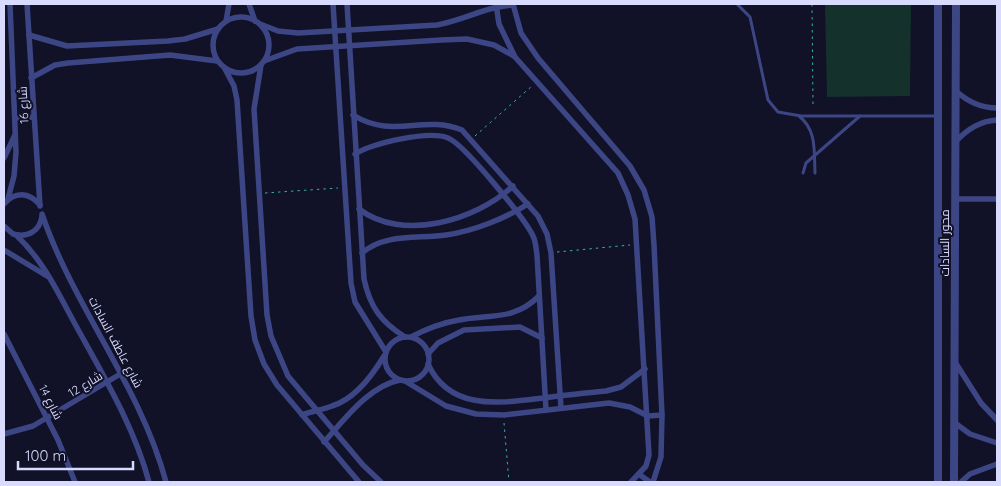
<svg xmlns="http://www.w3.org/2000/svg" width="1001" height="486" font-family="Quicksand,Cairo,sans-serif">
<rect width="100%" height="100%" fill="#111127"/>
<polygon fill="#14312b" points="825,4 911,4 910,96 827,97"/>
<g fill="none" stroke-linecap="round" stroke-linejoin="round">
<g stroke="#34b699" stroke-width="1" stroke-dasharray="2.5 4" stroke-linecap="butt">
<polyline points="812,4 813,104"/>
<polyline points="475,136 532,86"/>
<polyline points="265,193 338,188"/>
<polyline points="557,252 630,245"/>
<polyline points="504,423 509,482"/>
</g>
<g stroke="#3d4685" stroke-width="3">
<polyline points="737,4 750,17 768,100 778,112 801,116 937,116"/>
<path d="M799,116c18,14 15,36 16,57"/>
<polyline points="803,173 806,163 860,116"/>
</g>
<g stroke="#3d4685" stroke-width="5.5">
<polyline points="27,4 40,206"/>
<polyline points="249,4 255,21"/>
<polyline points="333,4 351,283 355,302 386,352"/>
<path d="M347,4l17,275c6,28 17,43 41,58"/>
<polyline points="496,4 499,24 515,57 618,173 628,195 635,219 649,455 646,466 631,482"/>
<polyline points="513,4 521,33 538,58 630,166 644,190 652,217 654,245 662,415 661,457 653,482"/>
<circle cx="241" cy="45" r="28"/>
<polyline points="226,21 229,4"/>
<path d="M260,24l18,7 20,2 139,-8c27,-5 51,-19 76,-20"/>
<polyline points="29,35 67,46 168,41 185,39 218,29"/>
<polyline points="264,61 297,49 441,40 467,39 494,45 514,56"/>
<polyline points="261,65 254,109 267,315 271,336 288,376 363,465 381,482"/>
<polyline points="225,69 234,86 237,100 251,316 255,340 264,364 277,385 359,482"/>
<polyline points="31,78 55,65 68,63 170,55 217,61"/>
<path d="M956,91c12,11 25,17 41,17"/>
<path d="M353,115c41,25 69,-1 109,15l76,86 9,18 4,19 10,155"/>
<polyline points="16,118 34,117"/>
<path d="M956,141c12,-12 24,-20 41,-21"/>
<path d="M355,154c18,-11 74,-24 93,-16 16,6 77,81 85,98 3,6 3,13 4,19l9,155"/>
<polyline points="4,158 15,135"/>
<polyline points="8,199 14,176 16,152 10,4"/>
<polyline points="956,199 997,199"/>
<path d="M4,204c11,-13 25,-12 36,1"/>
<path d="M359,209c43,33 116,12 154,-23"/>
<path d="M42,214c32,94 98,171 124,268"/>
<path d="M4,226l9,8c15,4 27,-3 29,-18"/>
<path d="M17,236c26,24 41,57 58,88 28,51 59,102 74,158"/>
<polyline points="4,250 47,276"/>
<path d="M362,253c23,-20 56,-14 84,-18 28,-4 60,-17 82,-31"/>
<polyline points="4,334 58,440 75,482"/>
<path d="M411,337c15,-8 30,-14 48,-17 31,-6 55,1 80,-24"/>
<circle cx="407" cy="359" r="22"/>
<polyline points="428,354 438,343 464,330 520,327 542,338"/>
<polyline points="955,362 981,403 997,420"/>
<path d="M428,364c22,48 73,39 116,34 21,-3 42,-5 62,-7l15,-4 24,-18"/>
<polyline points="405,381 446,406 476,414 504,415 609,403 630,407 648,416 662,415"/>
<path d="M302,415c10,-4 20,-5 30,-9 23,-7 40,-30 52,-50"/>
<polyline points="955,423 970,434 997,443"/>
<polyline points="4,434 33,426 122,373"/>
<path d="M324,442c21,-23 45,-56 76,-62"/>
<polyline points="640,475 650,482"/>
<polyline points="961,482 970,474 997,464"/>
</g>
<g stroke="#3d4685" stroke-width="8">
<polyline points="938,4 938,482"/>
<polyline points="954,482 956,4"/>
</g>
</g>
<g text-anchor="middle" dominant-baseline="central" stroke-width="4" stroke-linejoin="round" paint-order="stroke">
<g font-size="12" fill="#d8dafe" stroke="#111127">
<text transform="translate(23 105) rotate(-93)">شارع 16</text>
<text transform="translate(944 243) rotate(-90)">محور السادات</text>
<text transform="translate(116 342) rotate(62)">شارع عاطف السادات</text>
<text transform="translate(85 384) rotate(-31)">شارع 12</text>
<text transform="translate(51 402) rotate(63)">شارع 14</text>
</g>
</g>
<rect width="1001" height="486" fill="none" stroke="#d8dafe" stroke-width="10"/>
<path d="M18 461v8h115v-8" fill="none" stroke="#d8dafe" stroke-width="2.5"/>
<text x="25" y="461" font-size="15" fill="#d8dafe" stroke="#111127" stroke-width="4" paint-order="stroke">100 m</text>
</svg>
